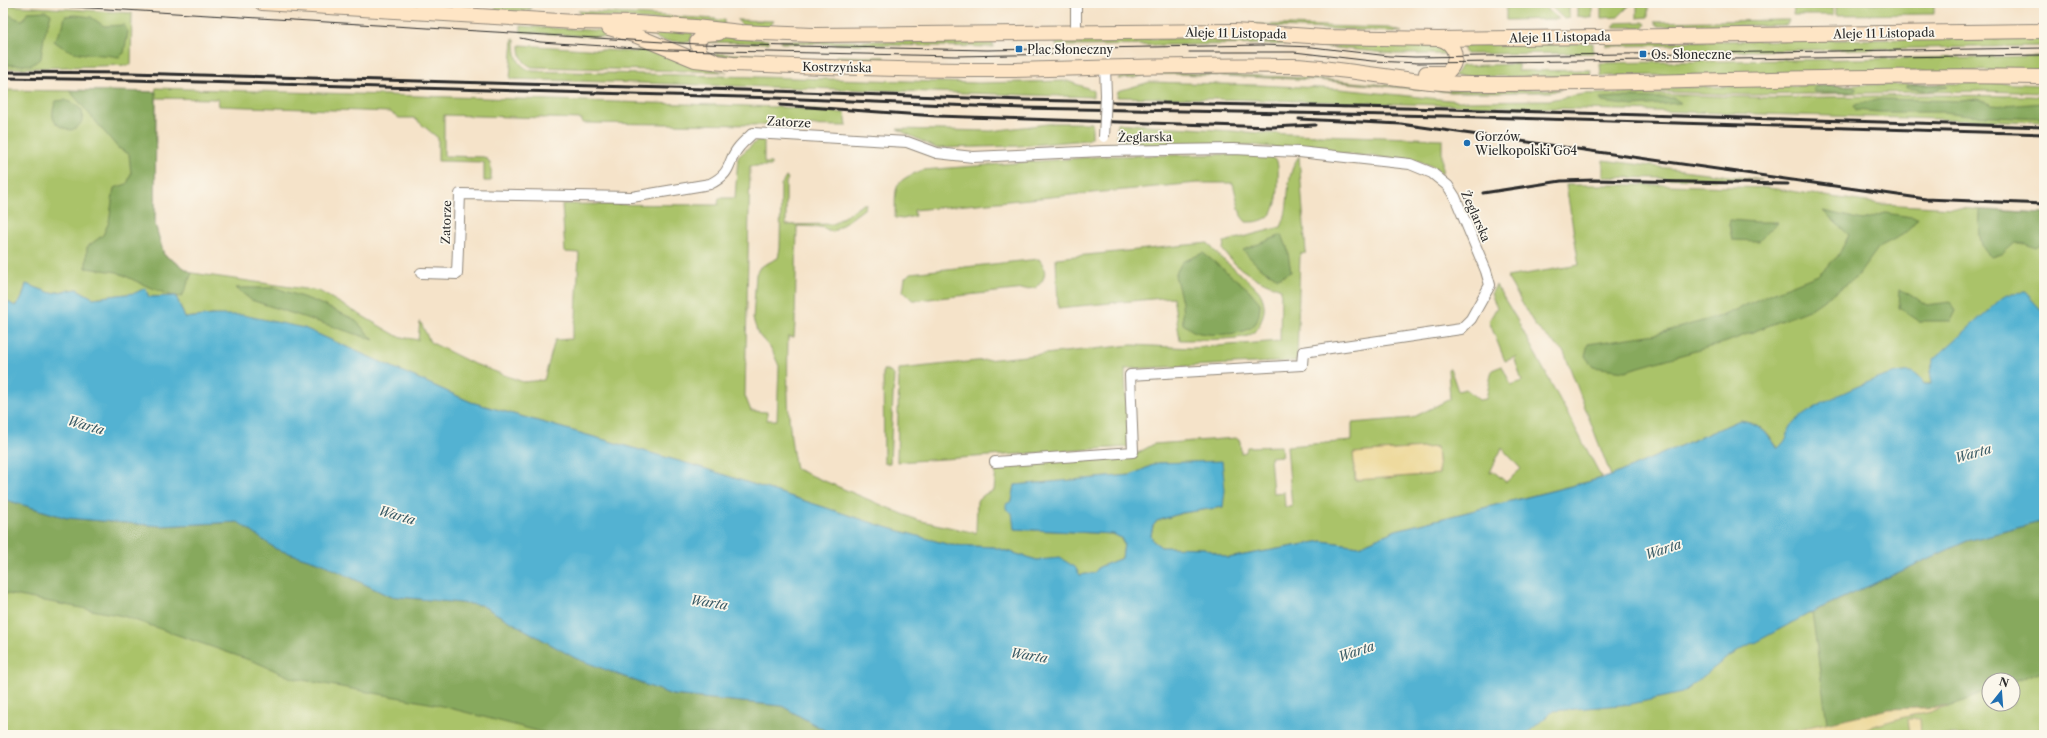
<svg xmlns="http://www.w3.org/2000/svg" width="2047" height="738" font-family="'Libre Caslon Text',serif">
<rect width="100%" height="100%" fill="#fbf7ec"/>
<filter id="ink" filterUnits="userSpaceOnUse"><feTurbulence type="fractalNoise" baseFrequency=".025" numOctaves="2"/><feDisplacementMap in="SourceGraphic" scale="8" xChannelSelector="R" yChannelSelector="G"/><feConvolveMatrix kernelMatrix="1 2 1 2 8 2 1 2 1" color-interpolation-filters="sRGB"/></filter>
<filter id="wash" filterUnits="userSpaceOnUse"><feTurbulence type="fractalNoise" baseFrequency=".012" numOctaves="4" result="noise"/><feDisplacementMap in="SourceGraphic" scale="16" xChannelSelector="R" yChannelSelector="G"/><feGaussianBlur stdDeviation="0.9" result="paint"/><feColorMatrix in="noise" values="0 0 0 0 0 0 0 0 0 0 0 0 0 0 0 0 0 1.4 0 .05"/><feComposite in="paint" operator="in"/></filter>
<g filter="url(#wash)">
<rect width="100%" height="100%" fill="#f5e3c9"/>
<g fill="#aac369" stroke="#6a774a" fill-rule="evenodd">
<polygon points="1506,3 1544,3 1547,9 1559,19 1506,20"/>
<polygon points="1547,3 1569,3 1569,18 1564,19"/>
<polygon points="1577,3 1592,3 1592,18 1577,16"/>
<polygon points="1601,3 1632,3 1618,17 1601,18"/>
<polygon points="1637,3 1648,3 1648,17 1637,18"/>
<polygon points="1795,3 1833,3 1833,15 1793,15"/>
<polygon points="1836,3 1934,3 1934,14 1836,15"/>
<polygon points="3,5 132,13 131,65 3,69"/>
<polygon points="494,6 532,8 525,12 497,11"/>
<polygon points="578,11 716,19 716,21 724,19 724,25 581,15"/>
<polygon points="737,20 774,21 769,27 743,26"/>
<polygon points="1789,20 1787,25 1659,26 1654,22"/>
<polygon points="1643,22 1646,24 1644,27 1613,27 1616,23"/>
<polygon points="1252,24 1389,28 1402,32 1252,26"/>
<polygon points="521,26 604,31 634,39 521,32"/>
<polygon points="637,29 693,33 690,42 663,41"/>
<polygon points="713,37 769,40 769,43 706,42"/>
<polygon points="1219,38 1344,45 1431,46 1441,48 1446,54 1395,54 1298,44 1056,46 1056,40"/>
<polygon points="2044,38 2044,46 1679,52 1679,45 1607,46 1607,42"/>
<path d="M513,39l2,1c0,15 2,27 18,31l446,12 88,-2 26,9v7l-583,-18z"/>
<polygon points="780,41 966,41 967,44 969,44 968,41 993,41 993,47 781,43"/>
<polygon points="1593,43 1593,53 1466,54 1463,45"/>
<path d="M520,45l117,7 1,-2 23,1 45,17 21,4 -195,-5c-10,-4 -12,-12 -12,-22z"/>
<polygon points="717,54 769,55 769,58 714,56"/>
<polygon points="836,56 885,57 885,61 835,60"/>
<polygon points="2044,56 2044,70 1601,76 1600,63"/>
<polygon points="1518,64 1518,71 1591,70 1590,77 1454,76 1461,66"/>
<polygon points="1167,72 1305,78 1443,90 1562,89 1551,92 1451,92 1316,80 1178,74 1148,74 1134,78 1118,79 1126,73"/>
<polygon points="1150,82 1258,85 1340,89 1459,101 1549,100 1584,94 1625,93 1774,98 1928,95 2030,96 2044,97 2044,122 1264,100 1117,97 1118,91"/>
<polygon points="1997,83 2040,85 2040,88 2044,88 2044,93 1984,91 1750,95 1641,91 1639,88"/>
<path d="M156,88l625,19 64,6 2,13 -265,-3v-4l-138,-4v41l40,1c9,5 7,14 7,24h-7v-19l-46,-1v-23l-24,-20h-15l-9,-6 -171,-6 -1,-7 -62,-1 -1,126 9,31 28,18 127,18 78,45 21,4 2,-19 10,21 42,21 51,19 21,-2 11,-40 16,-1 5,-21 3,-65 -14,-1 -3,-48 156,1 1,-7h16l3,-41 20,-17h6v23h7v3h-21l-5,230 6,15 16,1v8h10l2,-54 -7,-16 -14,-16 -5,-15 3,-45 4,-7 18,-9 2,-10 1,-63 5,-8 2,1 -2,5v42l47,-1 30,-20h3l-2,5 -31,23 -12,-5 -24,-1 -2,98 -1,13h-6c-1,44 -1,88 8,132l121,51 59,13 1,-32 8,-7 9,-3 2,-22 4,-5 136,-10 18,-10 82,-6 4,3 1,12 5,-1 1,-5 34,-1 1,10 -12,1 3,36 11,-1 1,15h7l-5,-61 65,-5v-18l60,-5 38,-19 -2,-30 2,-1 8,23 8,-2 13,11 7,-1 6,-29 10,-4 9,19 11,-4 -7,-21 1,-3 -11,4 -16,-40 8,-14 -6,-13 5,-9 20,33 86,160 -206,52 -37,16 -37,-5 -94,17 -24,-10 -43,-1 -8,-6 -2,-6 2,-9 4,-5 25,-8 41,-6 -27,-45 -39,1 -26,12 -116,10 -3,16 2,28 99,5 8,4 3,6 -2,14 -23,9 -4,6 -15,2 -26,-15h-17l-44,-13 -43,-2 -68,-19 -182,-59 -229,-65 -167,-74 -91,-13 -28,3 -9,-22 -27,1 -4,-9 -9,5 -43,5 -16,-9 -26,4 -25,-9 -4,14 -8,8 -9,-6 -2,2v-212l152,2zM1437,447l2,27 -84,6 -1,-27zM1502,448l19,21 -15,13 -13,-11 -3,1z"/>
<polygon points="1055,123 1092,123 1092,136 1087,140 1019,146 936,148 897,129 991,131"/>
<polygon points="1117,123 1260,133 1442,139 1442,174 1434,167 1419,161 1251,145 1128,146 1128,142 1122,142 1117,137"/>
<path d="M1255,154l12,1 10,6c2,8 1,16 1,25 -1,23 -5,37 -32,36l-5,-6 -8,-33h-36l-283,27 1,6 -12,3 -8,-1c1,-32 -4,-36 28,-48l183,-14z"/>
<path d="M1299,156l7,97 -6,1 -3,107 -172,8 3,78 -231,15 2,-93 233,-24 60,3 88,-7 1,-52c-21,-7 -46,-20 -58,-39l1,-8 57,-15c11,-22 2,-49 18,-71z"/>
<polygon points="1603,160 1762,180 1603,177"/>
<path d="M1566,185h102l101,3 112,16 163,9v100l-19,-21 -95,79 2,13h-8l-5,-7 -127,48 -6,16 -8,7c-12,-16 -17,-25 -38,-28l-129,56 -47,-124 -28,-25 -29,-50 72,-12z"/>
<path d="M1208,243c14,19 34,30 49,46 6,6 9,18 6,26 -2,8 -6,16 -13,20 -8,5 -58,5 -70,5l-7,-43 -115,11 -2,-50z"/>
<path d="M1039,259c9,11 7,21 -4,29l-116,12h-7l-9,-9 2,-13 5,-5z"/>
<polygon points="883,370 887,370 894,375 890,463 884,463"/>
<polygon points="3,499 833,735 3,735"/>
<path d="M2044,505v230h-523l2,-14zM1989,680h24v24h-24z"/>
</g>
<g fill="#87a95d" stroke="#596a44">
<path d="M46,11l5,3 -7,23 -3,21 -9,7h-29v-53c7,2 13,8 20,8l5,-8z"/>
<path d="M76,15l15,2 13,9 20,-1 4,7 -4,21 -5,4c-26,-5 -43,2 -65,-16l9,-15 2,-10z"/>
<polygon points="1908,85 1938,85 1948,87 1928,91 1906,88 1906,86"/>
<polygon points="1816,86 1852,86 1857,89 1856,91 1851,92 1815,92 1813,89"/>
<polygon points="69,90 156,92 155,224 164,255 192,273 182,297 169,295 140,283 117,272 86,268 87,247 103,235 109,222 114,188 127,184 131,174 129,154 118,148"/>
<polygon points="1620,97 1666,98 1674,98 1681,103 1633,106 1602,102 1600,98"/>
<polygon points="1881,99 1961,101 1978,99 1992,105 2005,106 2044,103 2044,118 1968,115 1944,112 1878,112 1856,110 1854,105"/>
<path d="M65,100l7,3 10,7c2,10 -1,17 -11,20 -18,-4 -22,-12 -15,-29z"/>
<path d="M1980,210l64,3v30l-8,5 -10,-4 -11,-1 -13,11 -10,3c-16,-9 -12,-32 -12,-47z"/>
<polygon points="1823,211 1863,220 1885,213 1918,218 1906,233 1879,247 1857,277 1811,309 1727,342 1625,371 1593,367 1585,356 1588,344 1656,334 1724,315 1772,293 1818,275 1838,256 1849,235"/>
<polygon points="1730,220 1755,222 1778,222 1759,241 1732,240 1729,224"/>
<polygon points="1282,235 1287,247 1291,272 1278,278 1259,267 1243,250"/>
<path d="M1203,253l45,36 12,14c0,8 -1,18 -7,23 -10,10 -44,10 -57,6 -5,-1 -9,-6 -13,-8l-1,-22 -7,-27 7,-13z"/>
<polygon points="236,288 276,288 314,301 354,319 374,340 251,300"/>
<polygon points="1900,289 1927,305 1950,302 1956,311 1951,321 1919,321 1899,308"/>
<polygon points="3,499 67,518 161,526 239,522 276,549 321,563 389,596 481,605 575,658 672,695 782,706 833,735 553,735 434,704 292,678 258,663 123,616 3,593"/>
<polygon points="2044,521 2044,670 2013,682 2013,680 1989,680 1989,691 1948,707 1889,709 1827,723 1812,612 1967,541"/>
</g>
<g fill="#eeda9e" stroke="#8c8264">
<polygon points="1437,447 1439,474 1356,480 1353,453"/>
<polygon points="1948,707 1900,718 1874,726 1855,735 1793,735 1794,730 1889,709"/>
<polygon points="1908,719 1920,719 1921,735 1910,735"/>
</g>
<path fill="#53b2d2" stroke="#3f6e7e" d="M26,284l25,9 26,-4 16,9 42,-5 10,-5 4,9 27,-1 9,22 28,-3h30l61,13 167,74 229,65 182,59 68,19 43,2 44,13 23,-2 15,9 5,8 14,-2 5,-6 23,-9 2,-14 -3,-6 -8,-4 -99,-5 -2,-16 -6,-4v-5l6,-3 3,-16 116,-10 26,-12 65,-2 3,29 -2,17 -41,6 -25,8 -4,5 -2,9 2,6 8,6 43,1 24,10 94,-17 37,5 37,-16 215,-54 129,-56c23,4 24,12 38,28 12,-10 8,-15 14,-23 14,-18 98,-57 119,-53 6,2 10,7 13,12h8l-2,-13 4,-12 69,-62 10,-4 12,-1 19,21v208l-77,20 -155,71 -84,45 -46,36 -50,11 -79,7 -28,24h-692l-51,-29 -110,-11 -97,-37 -94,-53 -92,-9 -68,-33 -45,-14 -38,-27 -77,4 -94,-8 -64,-19v-197l2,-2 10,6 7,-8z"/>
</g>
<g filter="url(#ink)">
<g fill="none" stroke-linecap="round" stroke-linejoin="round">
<defs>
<g id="minor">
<polyline points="1076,33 1076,3"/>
<polyline points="1105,67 1106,95"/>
<path d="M421,273l36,1 3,-80 172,3 78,-13c24,-12 16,-22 29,-37 4,-5 9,-9 14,-14l154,9 30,11 36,4 130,-6 130,-2 66,3 111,12 22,9 16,13 7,11 31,74 4,14 -19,34 -10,10 -158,23 -1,13 -172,10 3,77 -138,10"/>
</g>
<g id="secondary">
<polyline points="262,3 575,22 637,23 695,27 741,32 814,35 1234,31 1324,37 1438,39 2044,31"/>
<path d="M609,28l28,8 58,24 38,4c92,3 185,7 277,6 94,-2 189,-6 283,-4 60,2 118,18 177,18 192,1 383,-11 574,-7"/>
<polyline points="713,60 700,54 697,42 704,34 719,33"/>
<path d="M1426,73h20c14,-10 11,-30 -7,-34"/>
</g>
</defs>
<use href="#minor" stroke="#90877a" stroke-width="12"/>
<use href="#secondary" stroke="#90877a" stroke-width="16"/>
<use href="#minor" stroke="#fff" stroke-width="10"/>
<use href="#secondary" stroke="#fee5c5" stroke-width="14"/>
<g stroke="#2b2b2b" stroke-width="1">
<polyline points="6,3 697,44 987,50 1261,45 1312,47 1389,56 1415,57 2044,48"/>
<polyline points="520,38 540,42 669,50 771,52 955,56 1069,54"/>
<polyline points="1189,52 1294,52 1372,61 1419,63 2044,55"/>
</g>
<g stroke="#2b2b2b" stroke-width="3">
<polyline points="3,72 131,73 774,91 1023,100 1448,109 2044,127"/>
<polyline points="3,78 130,80 776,98 1023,108 1444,116 2044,134"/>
<polyline points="780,105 936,116 1272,127 1315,125"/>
<polyline points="1299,119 1401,124 1926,199 2044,204"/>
<polyline points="1483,193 1561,181 1594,180 1788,184"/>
</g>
<defs>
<polyline id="minor-bridge" points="1104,137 1106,95"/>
</defs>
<use href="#minor-bridge" stroke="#90877a" stroke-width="12" stroke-linecap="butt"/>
<use href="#minor-bridge" stroke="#fff" stroke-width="10"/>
</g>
</g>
<g fill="#1f6fb2" stroke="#fbf7ec" stroke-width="1.5">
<rect x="1015" y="45" width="8" height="8" rx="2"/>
<rect x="1639" y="50" width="8" height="8" rx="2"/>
<circle cx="1467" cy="143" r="4"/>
</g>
<g text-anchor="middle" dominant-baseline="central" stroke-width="3.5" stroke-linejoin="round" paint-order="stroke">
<g font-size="12" fill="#2b2b2b" stroke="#fbf7ec">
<text transform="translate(1236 33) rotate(1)">Aleje 11 Listopada</text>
<text transform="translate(1884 33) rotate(-1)">Aleje 11 Listopada</text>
<text transform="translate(1560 37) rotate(-1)">Aleje 11 Listopada</text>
<text transform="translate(837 67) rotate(1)">Kostrzyńska</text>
<text transform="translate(789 122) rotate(3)">Zatorze</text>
<text transform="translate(1145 137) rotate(-1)">Żeglarska</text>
<text transform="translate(1476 216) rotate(66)">Żeglarska</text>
<text transform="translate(446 222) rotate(-88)">Zatorze</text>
</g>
<g font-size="12" fill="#2b2b2b" stroke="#fbf7ec" text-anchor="start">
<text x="1027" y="49">Plac Słoneczny</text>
<text x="1651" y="54">Os. Słoneczne</text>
<text x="1475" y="136">Gorzów<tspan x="1475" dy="14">Wielkopolski Go4</tspan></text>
</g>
<g font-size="13" font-style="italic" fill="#395a65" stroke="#fbf7ec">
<text transform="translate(86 425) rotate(16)">Warta</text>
<text transform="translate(1973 453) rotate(-16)">Warta</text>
<text transform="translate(397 515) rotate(16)">Warta</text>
<text transform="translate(1663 549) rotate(-18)">Warta</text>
<text transform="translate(709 602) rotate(9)">Warta</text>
<text transform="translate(1356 651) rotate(-18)">Warta</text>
<text transform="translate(1029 655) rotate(9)">Warta</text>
</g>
</g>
<rect width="2047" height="738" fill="none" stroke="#fbf7ec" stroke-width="16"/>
<g transform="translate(2001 692) rotate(17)"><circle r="19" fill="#fbf7ec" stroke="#a8a59f"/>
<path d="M0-3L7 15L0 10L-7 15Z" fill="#1f6fb2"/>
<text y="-6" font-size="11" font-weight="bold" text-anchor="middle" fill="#2b2b2b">N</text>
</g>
</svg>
